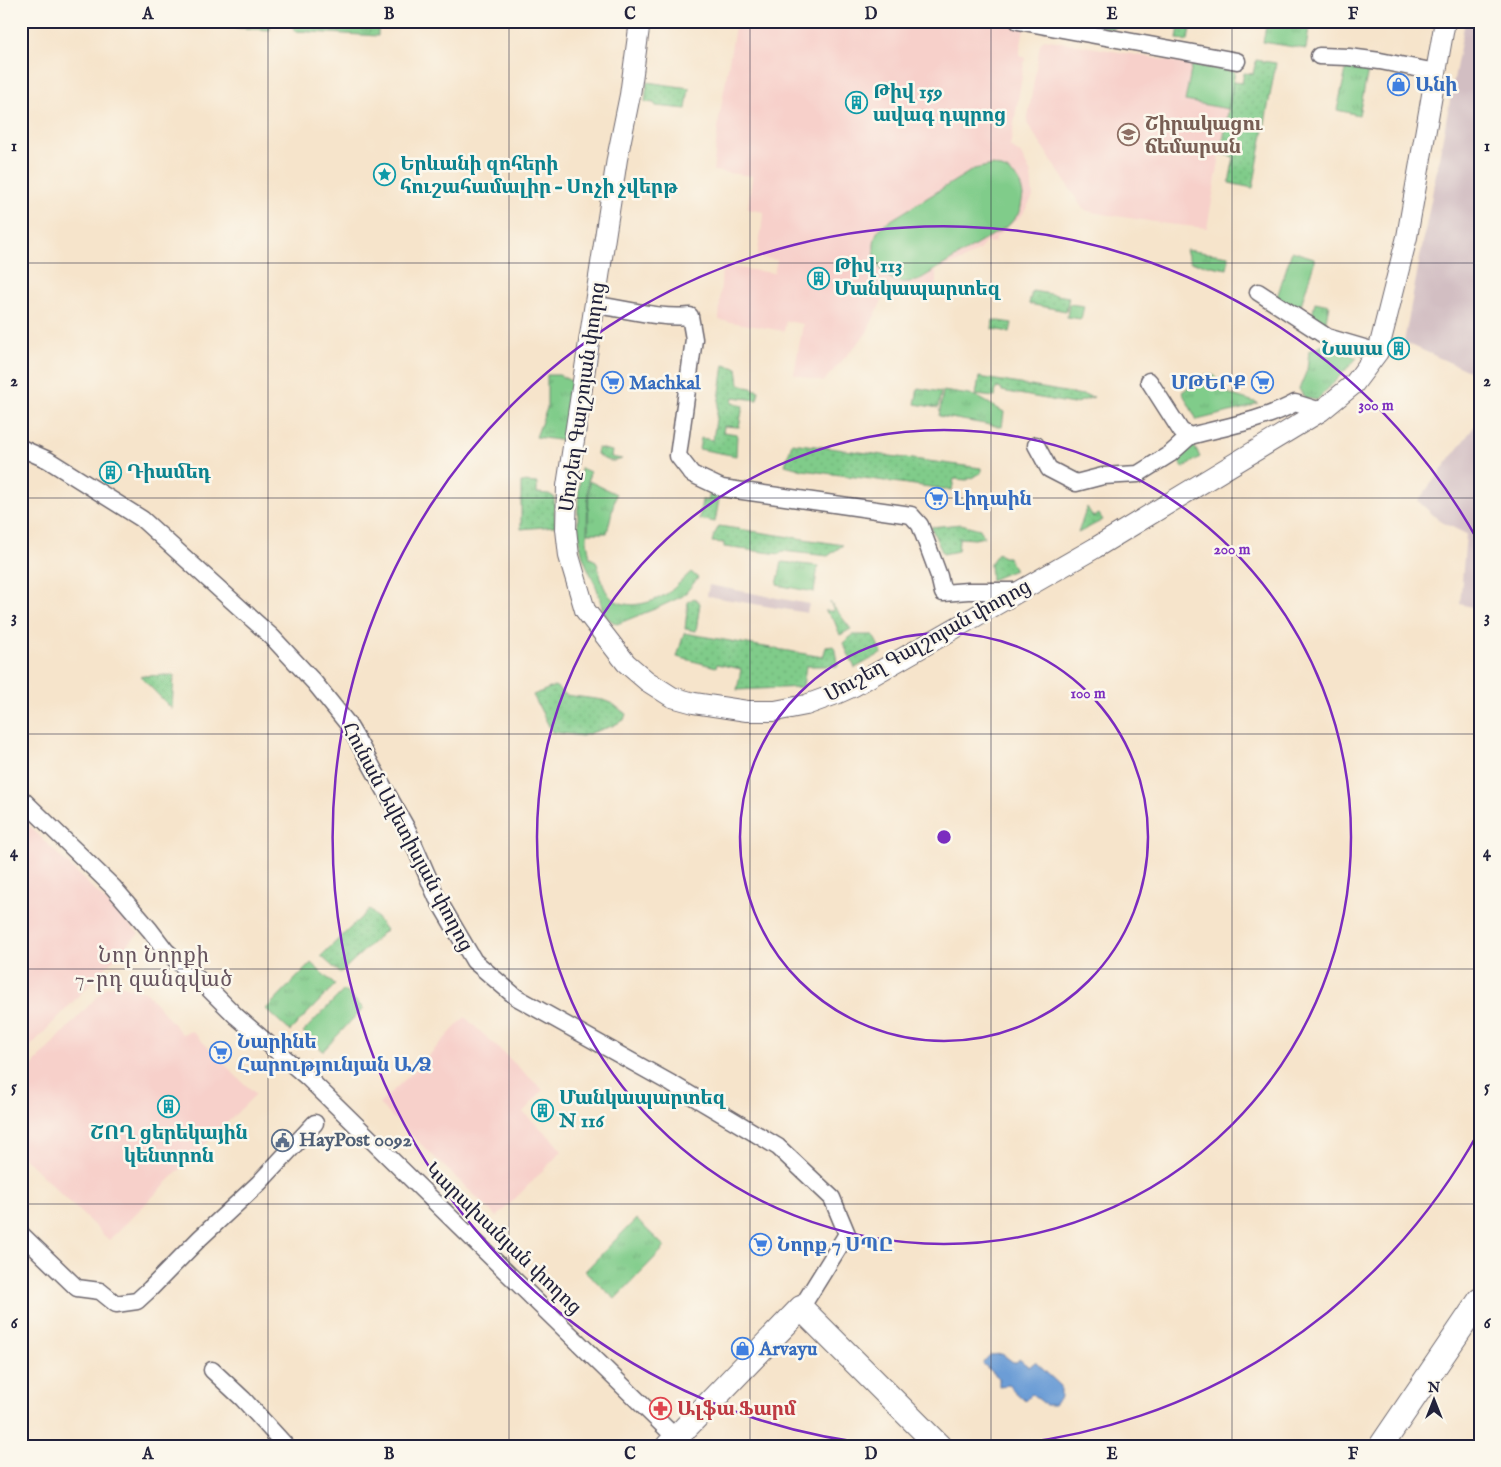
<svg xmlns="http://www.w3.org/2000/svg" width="1501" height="1467" font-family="'IM FELL English','Noto Serif Armenian',serif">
<defs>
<pattern id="grass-tufts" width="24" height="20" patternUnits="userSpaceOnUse" patternTransform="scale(1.25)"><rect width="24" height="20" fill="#80cc8a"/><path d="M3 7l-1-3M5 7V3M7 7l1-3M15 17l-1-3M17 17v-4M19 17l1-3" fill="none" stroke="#6eaf78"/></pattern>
<pattern id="garden-dots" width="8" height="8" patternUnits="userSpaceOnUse" patternTransform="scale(1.25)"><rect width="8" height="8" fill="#80cc8a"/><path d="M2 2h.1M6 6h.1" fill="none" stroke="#6eaf78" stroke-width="1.8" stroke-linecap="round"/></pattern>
</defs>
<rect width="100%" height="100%" fill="#fbf7ec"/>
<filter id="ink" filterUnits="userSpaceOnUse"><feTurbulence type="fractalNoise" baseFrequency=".02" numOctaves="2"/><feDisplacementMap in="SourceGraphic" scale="10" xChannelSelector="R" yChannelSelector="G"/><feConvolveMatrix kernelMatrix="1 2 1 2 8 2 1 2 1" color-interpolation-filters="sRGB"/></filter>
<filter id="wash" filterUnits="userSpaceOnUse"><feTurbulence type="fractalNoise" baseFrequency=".0096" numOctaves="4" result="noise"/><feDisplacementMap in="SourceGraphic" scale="20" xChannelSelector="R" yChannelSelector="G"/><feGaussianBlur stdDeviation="1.12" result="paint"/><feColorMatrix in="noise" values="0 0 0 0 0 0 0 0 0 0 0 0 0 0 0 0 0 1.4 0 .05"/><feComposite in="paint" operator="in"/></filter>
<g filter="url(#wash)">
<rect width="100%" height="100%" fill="#f6e4cb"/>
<g fill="#f7d0ca">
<polygon points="736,21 989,21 1024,28 1019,56 1025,58 1010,147 1020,153 1031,174 1033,197 1022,215 995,238 996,242 985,243 979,250 963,260 936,270 936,288 890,284 866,334 823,382 794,374 803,324 786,321 784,331 719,320 722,266 774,273 777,260 757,257 764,212 748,209 752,176 713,171 719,119"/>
<polygon points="1044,39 1235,72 1207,228 1168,224 1091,212 1083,209 1027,123 1040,44"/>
<polygon points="21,818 139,934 134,938 24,1053 21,1051"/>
<polygon points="119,985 146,992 182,1034 192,1031 238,1078 256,1094 109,1240 21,1155 21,1069 23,1067 29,1069 106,987"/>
<polygon points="465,1017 543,1090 523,1112 551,1138 562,1151 497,1217 379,1104 416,1069"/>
</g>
<g fill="#d2bec2">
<polygon points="1465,21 1480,21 1480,376 1404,342"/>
<polygon points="1480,419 1480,609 1460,604 1466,534 1440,521 1418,501"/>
<polygon points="709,585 809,604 807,613 707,596"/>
</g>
<g fill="url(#grass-tufts)" stroke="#517762">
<polygon points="184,21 261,21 271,22 270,30 184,24"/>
<polygon points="1267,21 1310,21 1306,49 1263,42"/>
<polygon points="294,23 378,28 378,36 294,31"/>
<polygon points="1348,61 1369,65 1359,115 1337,110"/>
<polygon points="1186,250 1229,256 1227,269 1190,262"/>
<polygon points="1315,302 1329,305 1325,325 1311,322"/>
<polygon points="1069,304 1084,306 1081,319 1067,317"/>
<polygon points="1326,344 1357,358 1317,400 1305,398 1299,389 1307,370 1309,351"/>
<polygon points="1207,374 1215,376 1225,391 1232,395 1258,403 1246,408 1197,420 1182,392"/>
<polygon points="547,375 559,375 575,383 565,441 536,437 547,408"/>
<polygon points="918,388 941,392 938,408 915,404"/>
<polygon points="943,391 976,396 1004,412 1002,427 939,416"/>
<polygon points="1194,446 1200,457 1183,468 1176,457"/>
<path d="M581,468l9,4 -2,9 -1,60 3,17 6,3c4,11 5,23 12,33 13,18 44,10 60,-1 8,-6 15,-14 23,-21l7,6 -15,18 -26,12 -40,16c-18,-9 -14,-19 -20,-35 -4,-11 -10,-21 -14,-32 -8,-30 -5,-59 -2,-89z"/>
<polygon points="589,481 616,494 607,533 588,533"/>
<polygon points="782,562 818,566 814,592 777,585"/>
<polygon points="311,963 335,985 290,1031 266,1009"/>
<polygon points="636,1219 665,1247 615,1299 585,1271"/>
</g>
<g fill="url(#garden-dots)" stroke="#517762">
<polygon points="1079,21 1122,21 1122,23 1115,22 1113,29 1079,23"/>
<polygon points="1180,21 1218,21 1217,26 1191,22 1188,41 1177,39"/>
<polygon points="1256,60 1276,63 1253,188 1229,183 1234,157 1221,154 1233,82 1242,83 1244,73 1253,74"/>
<polygon points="647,82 689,88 686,109 656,106 654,103 645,102"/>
<polygon points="1032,291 1069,297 1066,311 1029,304"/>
<polygon points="993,320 1012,323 1010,332 992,329"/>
<polygon points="724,365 737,368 739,384 759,391 757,400 733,397 732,403 743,406 739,427 724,426 723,432 737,434 736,456 699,449 701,438 713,440"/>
<polygon points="979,377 1094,397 1073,404 1002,391 1002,389 996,388 995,397 976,395"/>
<polygon points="792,443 981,468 981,473 967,480 954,479 952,490 803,470 785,465"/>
<path d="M598,448l14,3 -1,6 11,2c-10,4 -17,2 -25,-5z"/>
<polygon points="521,482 537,483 537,493 549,494 554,497 555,526 521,529"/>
<polygon points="710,492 720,494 715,522 699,519 702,500 708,501"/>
<polygon points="1087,507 1093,517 1099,514 1103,520 1078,533"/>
<polygon points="961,524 980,529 984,537 975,539 959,538 958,551 943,554 931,527"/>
<polygon points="719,526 843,545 828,556 782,551 780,554 724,547 724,543 712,542 714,535"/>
<polygon points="998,553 1003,557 1008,557 1015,570 991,580 990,564"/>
<polygon points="694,598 700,603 696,631 685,629 688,602"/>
<polygon points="830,602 851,629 840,635 834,620 825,611 834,611"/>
<polygon points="684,633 823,657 826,647 834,646 838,666 806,666 803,687 737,690 741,669 717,664 716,667 677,657"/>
<polygon points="853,635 873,635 882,653 855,668 843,643"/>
<polygon points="174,675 172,709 140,676"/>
<polygon points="555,686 566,695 603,700 613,704 626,714 624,720 612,726 582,736 552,732 533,695"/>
<polygon points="370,909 386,930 340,973 321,956"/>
</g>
<g fill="#80cc8a" stroke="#517762">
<polygon points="1192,65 1235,72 1228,109 1185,101"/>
<path d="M993,165l14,5 12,10 4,15 -3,17 -11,13 -92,56c-5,0 -11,2 -16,1 -21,-3 -32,-28 -25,-47 1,-4 5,-7 7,-10l91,-56z"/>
<polygon points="1292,251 1314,258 1314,263 1300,308 1276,300"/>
<polygon points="344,990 363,1008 323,1051 303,1032"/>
</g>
<polygon fill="#6c9dd6" stroke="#476088" points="1002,1354 1013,1362 1017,1362 1019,1359 1029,1367 1035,1362 1061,1386 1061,1397 1054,1405 1046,1405 1032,1394 1025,1401 1008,1385 999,1386 999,1378 982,1363 990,1355"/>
</g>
<g filter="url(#ink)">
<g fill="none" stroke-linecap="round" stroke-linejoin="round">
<defs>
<g id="minor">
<polyline points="1018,21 1237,61"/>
<polyline points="1319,56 1349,57 1380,61 1436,72"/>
<polyline points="1258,292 1327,337 1378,352"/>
<path d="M596,305c32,4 61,14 94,11l4,23 -16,117 14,18 30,14 189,27 9,10 19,51 4,17 25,-2h52"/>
<path d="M1149,381l32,50 9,5c35,-9 74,-16 105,-33l26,8"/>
<polyline points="1036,445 1049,469 1076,483 1103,476 1138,474 1170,454 1190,436"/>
<polyline points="21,448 48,460 142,519 272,637 314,682 347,723 356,738 408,831 437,898 474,961 516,997 672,1084 778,1147 832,1198 847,1234 801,1308"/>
<polyline points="21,798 113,887 150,930 166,951 206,986 236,1016 308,1078 676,1438"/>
<polyline points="21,1234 77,1288 100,1291 116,1304 137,1301 150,1289 200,1238 259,1183 315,1123"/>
<polyline points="212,1370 243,1399 286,1446"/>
</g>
<polyline id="tertiary" points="640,21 630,95 617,159 567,486 566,529 569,556 585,610 626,663 647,681 672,697 694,703 747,711 775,711 806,705 836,694 854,686 1095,548 1321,411 1354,384 1378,352 1407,237 1445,21"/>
<g id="secondary">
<polyline points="668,1446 801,1308 939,1446"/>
<polyline points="1381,1446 1480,1300"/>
</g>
</defs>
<use href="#minor" stroke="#6c666d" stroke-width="19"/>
<use href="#tertiary" stroke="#6c666d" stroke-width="22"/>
<use href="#secondary" stroke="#6c666d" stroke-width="26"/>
<use href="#minor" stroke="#fff" stroke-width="16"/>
<use href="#tertiary" stroke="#fff" stroke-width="20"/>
<use href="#secondary" stroke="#fff" stroke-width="24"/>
</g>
</g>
<path fill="none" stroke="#22223b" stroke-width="1" stroke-opacity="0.55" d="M268,21v1425M509,21v1425M750,21v1425M991,21v1425M1232,21v1425M21,263h1459M21,498h1459M21,734h1459M21,969h1459M21,1204h1459"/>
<g fill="none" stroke="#7b2cbf" stroke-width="2.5">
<circle cx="944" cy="837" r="204"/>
<circle cx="944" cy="837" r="407"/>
<path d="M1478 1133A611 611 0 0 1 997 1446M891 1446A611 611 0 1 1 1478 541"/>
</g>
<defs>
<symbol id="shop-ring" viewBox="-11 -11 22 22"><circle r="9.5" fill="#fbf7ec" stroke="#3f7fe0" stroke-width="1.5"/><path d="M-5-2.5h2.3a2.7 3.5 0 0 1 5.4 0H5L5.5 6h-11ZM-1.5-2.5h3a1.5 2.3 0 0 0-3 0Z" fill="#3f7fe0"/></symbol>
<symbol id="building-ring" viewBox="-11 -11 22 22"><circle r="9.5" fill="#fbf7ec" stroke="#0f9aa8" stroke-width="1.5"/><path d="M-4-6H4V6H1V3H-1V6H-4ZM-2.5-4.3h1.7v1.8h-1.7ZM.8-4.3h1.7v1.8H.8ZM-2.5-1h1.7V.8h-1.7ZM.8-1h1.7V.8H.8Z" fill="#0f9aa8"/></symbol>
<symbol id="school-ring" viewBox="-11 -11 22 22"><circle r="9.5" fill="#fbf7ec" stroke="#8d6e63" stroke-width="1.5"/><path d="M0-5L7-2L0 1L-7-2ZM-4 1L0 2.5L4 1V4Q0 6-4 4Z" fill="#8d6e63"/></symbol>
<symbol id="sight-ring" viewBox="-11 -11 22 22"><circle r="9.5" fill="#fbf7ec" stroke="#0f9aa8" stroke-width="1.5"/><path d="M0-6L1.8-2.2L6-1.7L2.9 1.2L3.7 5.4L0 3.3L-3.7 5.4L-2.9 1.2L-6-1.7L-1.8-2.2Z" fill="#0f9aa8"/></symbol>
<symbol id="supermarket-ring" viewBox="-11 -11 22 22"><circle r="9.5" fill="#fbf7ec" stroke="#3f7fe0" stroke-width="1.5"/><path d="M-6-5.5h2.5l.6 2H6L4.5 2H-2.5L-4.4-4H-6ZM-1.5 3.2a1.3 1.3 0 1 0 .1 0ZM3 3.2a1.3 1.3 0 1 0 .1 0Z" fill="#3f7fe0"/></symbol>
<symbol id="civic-ring" viewBox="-11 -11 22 22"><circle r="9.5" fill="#fbf7ec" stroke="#5c6f8a" stroke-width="1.5"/><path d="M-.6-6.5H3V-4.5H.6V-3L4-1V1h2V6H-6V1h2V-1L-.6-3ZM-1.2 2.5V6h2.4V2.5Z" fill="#5c6f8a"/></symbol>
<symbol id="pharmacy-ring" viewBox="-11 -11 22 22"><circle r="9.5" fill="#fbf7ec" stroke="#e0444e" stroke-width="1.5"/><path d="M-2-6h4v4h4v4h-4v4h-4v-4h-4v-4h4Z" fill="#e0444e"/></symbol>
</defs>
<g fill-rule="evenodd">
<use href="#shop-ring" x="1386" y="72" width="25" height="25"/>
<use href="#building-ring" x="844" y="90" width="25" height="25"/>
<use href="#school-ring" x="1116" y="122" width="25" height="25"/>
<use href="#sight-ring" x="372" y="162" width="25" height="25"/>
<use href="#building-ring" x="806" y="266" width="25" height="25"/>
<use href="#building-ring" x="1386" y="336" width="25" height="25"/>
<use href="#supermarket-ring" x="600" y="370" width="25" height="25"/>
<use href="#supermarket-ring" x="1250" y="370" width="25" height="25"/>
<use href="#building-ring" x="98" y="460" width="25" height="25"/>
<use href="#supermarket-ring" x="924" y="486" width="25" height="25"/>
<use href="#supermarket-ring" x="208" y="1040" width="25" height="25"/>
<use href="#building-ring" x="156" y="1094" width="25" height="25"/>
<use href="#building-ring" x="530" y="1098" width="25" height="25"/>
<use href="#civic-ring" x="270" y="1128" width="25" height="25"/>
<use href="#supermarket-ring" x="748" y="1232" width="25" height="25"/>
<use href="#shop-ring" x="730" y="1336" width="25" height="25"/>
<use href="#pharmacy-ring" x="648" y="1396" width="25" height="25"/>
</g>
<g text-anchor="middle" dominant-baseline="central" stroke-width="5" stroke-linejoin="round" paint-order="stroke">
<g font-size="20" font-weight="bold" fill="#366cbe" stroke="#fbf7ec" text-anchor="start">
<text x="1415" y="85">Անի</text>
<text x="629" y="383">Machkal</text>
<text x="1246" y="383" text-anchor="end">ՄԹԵՐՔ</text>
<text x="953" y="499">Լիդաին</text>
<text x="237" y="1042">Նարինե<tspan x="237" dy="23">Հարությունյան Ա/Ձ</tspan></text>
<text x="777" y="1245">Նորք 7 ՍՊԸ</text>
<text x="759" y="1349">Arvayu</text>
</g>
<g font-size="20" font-weight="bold" fill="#0d838f" stroke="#fbf7ec" text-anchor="start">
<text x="873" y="92">Թիվ 159<tspan x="873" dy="23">ավագ դպրոց</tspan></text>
<text x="400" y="164">Երևանի զոհերի<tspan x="400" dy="23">հուշահամալիր – Սոչի չվերթ</tspan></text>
<text x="834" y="266">Թիվ 113<tspan x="834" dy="23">Մանկապարտեզ</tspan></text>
<text x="1383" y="349" text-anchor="end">Նասա</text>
<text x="127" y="472">Դիամեդ</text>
<text x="559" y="1098">Մանկապարտեզ<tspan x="559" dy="23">N 116</tspan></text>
<text x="169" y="1133" text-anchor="middle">ՇՈՂ ցերեկային<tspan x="169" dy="23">կենտրոն</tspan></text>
</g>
<g font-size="20" font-weight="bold" fill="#785e54" stroke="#fbf7ec" text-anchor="start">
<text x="1145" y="124">Շիրակացու<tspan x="1145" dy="23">ճեմարան</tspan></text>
</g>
<g font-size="20" fill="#22223b" stroke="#fbf7ec">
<text transform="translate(583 397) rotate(-82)">Մուշեղ Գալշոյան փողոց</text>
<text transform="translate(928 641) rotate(-29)">Մուշեղ Գալշոյան փողոց</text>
<text transform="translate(407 837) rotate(62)">Հունան Ավետիսյան փողոց</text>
<text transform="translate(503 1239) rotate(44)">Կարախանյան փողոց</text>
</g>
<g font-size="20" font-weight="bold" fill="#4e5e75" stroke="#fbf7ec" text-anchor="start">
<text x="299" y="1140">HayPost 0092</text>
</g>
<g font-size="20" font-weight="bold" fill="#be3a42" stroke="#fbf7ec" text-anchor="start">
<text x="677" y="1409">Ալֆա Ֆարմ</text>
</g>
<g font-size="21" letter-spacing="1" fill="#67555f" stroke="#fbf7ec">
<text x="154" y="956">Նոր Նորքի<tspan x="154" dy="24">7-րդ զանգված</tspan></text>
</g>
</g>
<circle cx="944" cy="837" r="8" fill="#7b2cbf" stroke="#fbf7ec" stroke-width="2.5"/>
<g font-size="15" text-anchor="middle" font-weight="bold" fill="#7b2cbf" stroke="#fbf7ec" stroke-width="5" stroke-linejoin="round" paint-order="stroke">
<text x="1376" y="410">300 m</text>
<text x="1232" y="554">200 m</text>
<text x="1088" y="698">100 m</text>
</g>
<rect width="1501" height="1467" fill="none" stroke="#fbf7ec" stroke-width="55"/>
<g transform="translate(1434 1400)" stroke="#fbf7ec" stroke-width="4" paint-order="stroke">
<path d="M0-4L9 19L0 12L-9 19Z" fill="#22223b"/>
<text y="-8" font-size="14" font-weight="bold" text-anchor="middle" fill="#22223b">N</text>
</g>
<rect x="28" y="28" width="1446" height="1412" fill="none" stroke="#22223b" stroke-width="2"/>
<g font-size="16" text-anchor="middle" font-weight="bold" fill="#22223b">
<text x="148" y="19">A</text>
<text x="389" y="19">B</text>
<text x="630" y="19">C</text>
<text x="871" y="19">D</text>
<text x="1112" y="19">E</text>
<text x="1353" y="19">F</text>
<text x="14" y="151">1</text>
<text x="1487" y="151">1</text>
<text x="14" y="386">2</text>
<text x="1487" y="386">2</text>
<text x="14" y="622">3</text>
<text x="1487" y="622">3</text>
<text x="14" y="857">4</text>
<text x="1487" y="857">4</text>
<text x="14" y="1092">5</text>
<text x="1487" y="1092">5</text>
<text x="14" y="1328">6</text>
<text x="1487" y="1328">6</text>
<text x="148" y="1459">A</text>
<text x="389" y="1459">B</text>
<text x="630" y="1459">C</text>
<text x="871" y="1459">D</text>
<text x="1112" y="1459">E</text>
<text x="1353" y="1459">F</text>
</g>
</svg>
